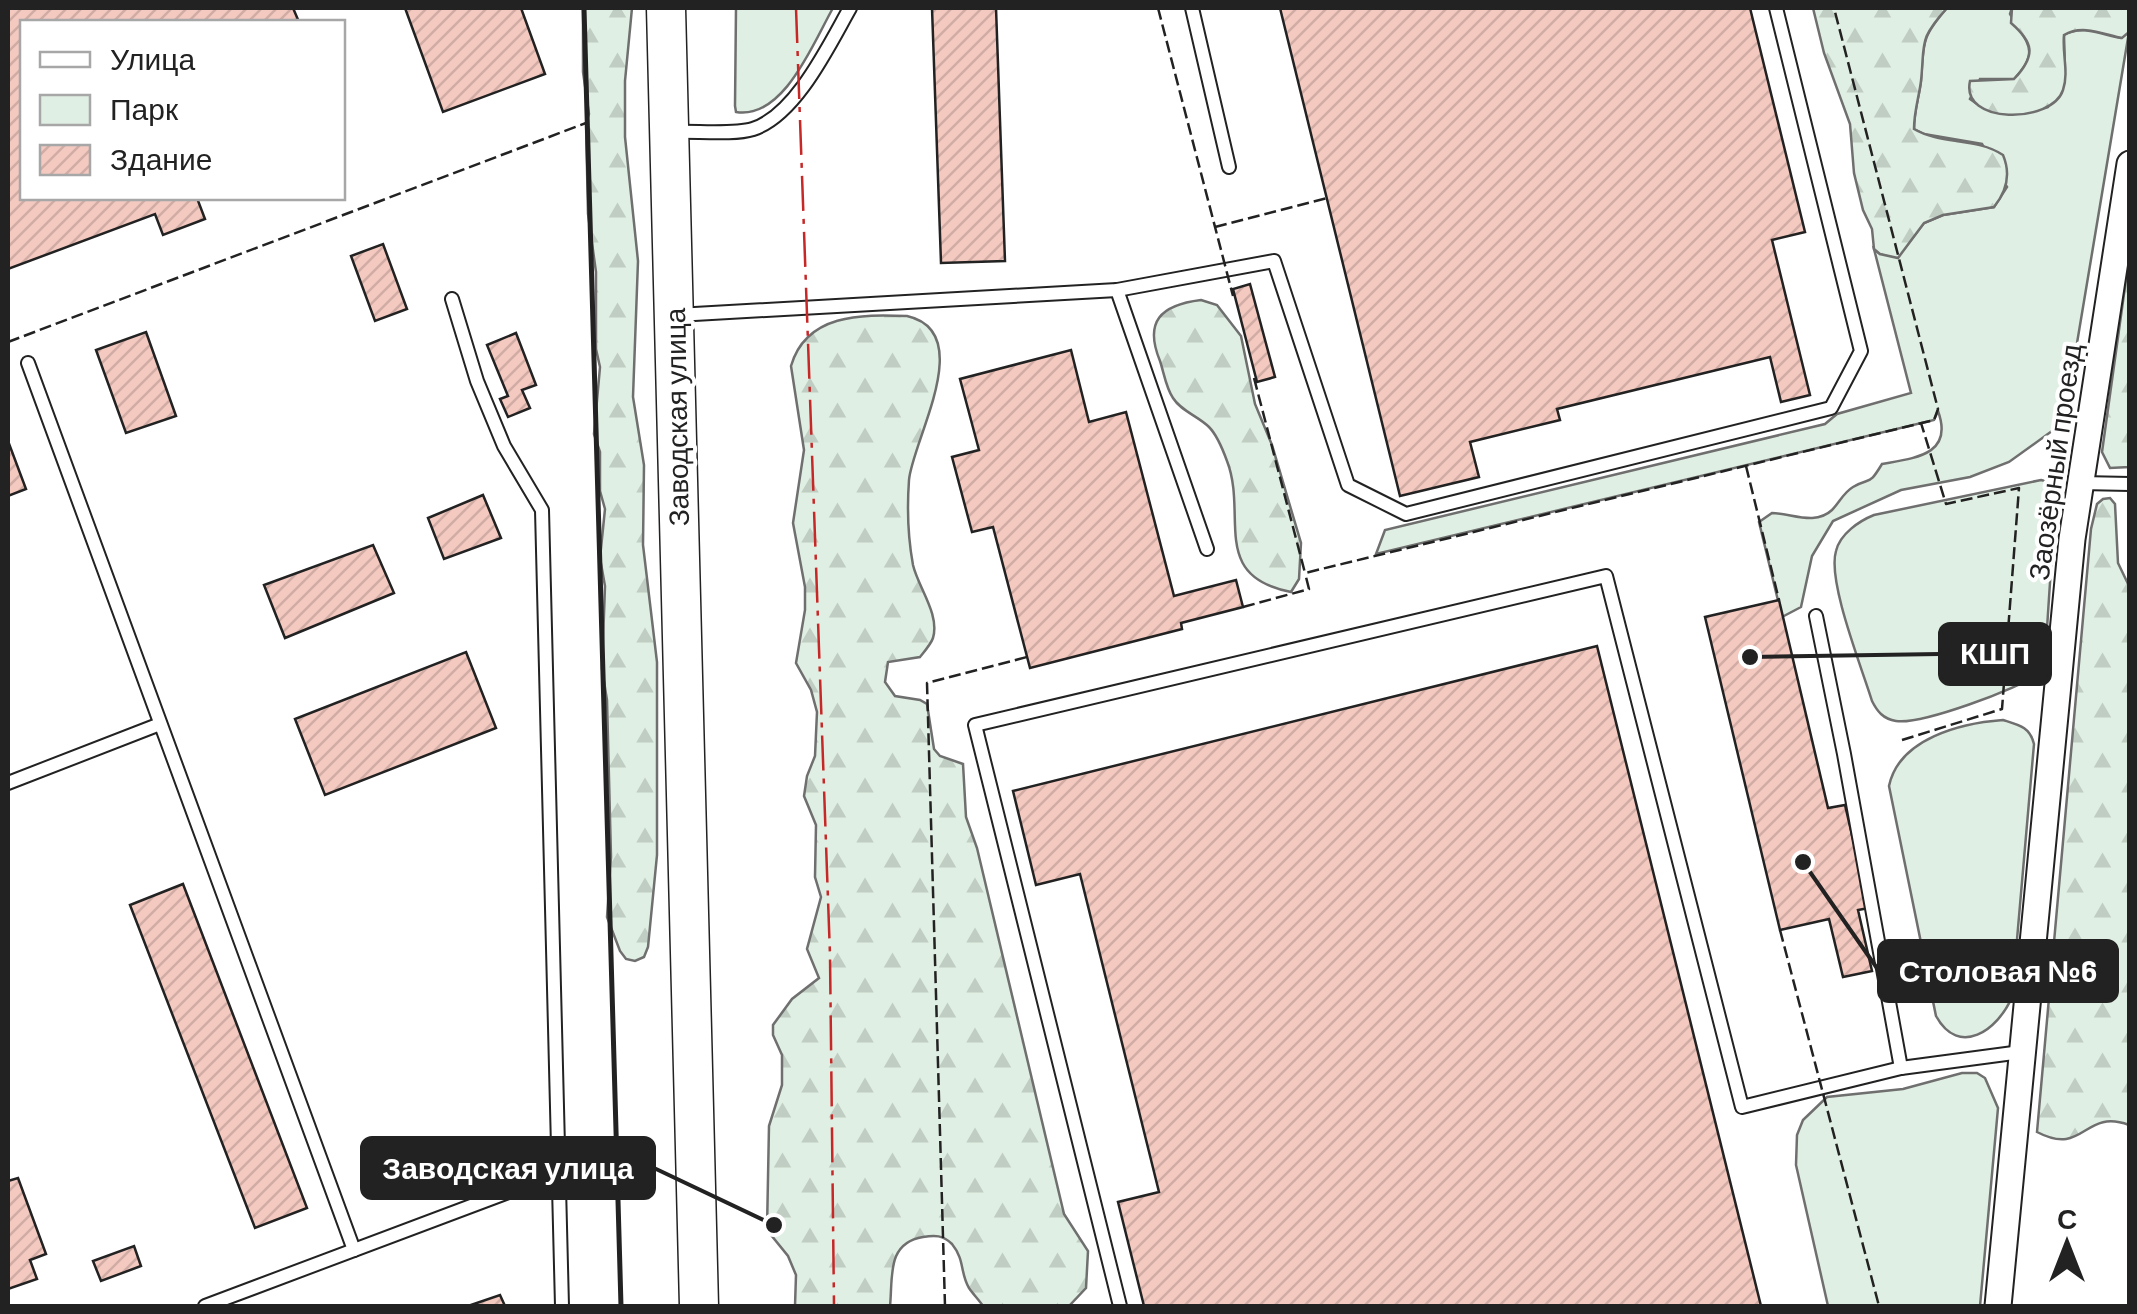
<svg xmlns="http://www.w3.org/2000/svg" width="2137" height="1314" viewBox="0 0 2137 1314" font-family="Barlow,sans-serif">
	<defs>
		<pattern id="forest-firs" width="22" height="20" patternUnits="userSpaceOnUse" patternTransform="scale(2.5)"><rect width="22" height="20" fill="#e0efe3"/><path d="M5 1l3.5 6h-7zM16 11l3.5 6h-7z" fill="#c0cdc2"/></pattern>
		<pattern id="building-hatch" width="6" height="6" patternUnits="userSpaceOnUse" patternTransform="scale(2.5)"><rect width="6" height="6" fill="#f3c9c0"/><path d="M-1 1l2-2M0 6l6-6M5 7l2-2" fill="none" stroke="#d0aca5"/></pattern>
	</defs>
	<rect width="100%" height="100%" fill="#fff"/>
	<g fill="#e0efe3" stroke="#6f6f6f" stroke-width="2.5">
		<path d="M 736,8 L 833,8 C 814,41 784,120 736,112 L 735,106 Z"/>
		<path d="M 1947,8 L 2012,8 L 2010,14 C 2024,41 2043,49 2014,79 L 1980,79 L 1970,99 C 1996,120 2019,114 2048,107 L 2065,70 L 2064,35 C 2082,24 2102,35 2121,38 L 2129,32 L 2070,385 L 2052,431 L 2009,462 L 1970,477 L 1901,490 L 1833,521 L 1812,556 L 1801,607 L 1782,617 L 1759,522 L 1772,513 C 1791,513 1815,526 1832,510 C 1840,502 1843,493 1853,487 C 1872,476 1868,487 1882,464 C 1915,458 1954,455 1938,411 L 1934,420 L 1376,554 L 1385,530 L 1825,424 L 1837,414 L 1911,393 L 1874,249 L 1880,254 L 1904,249 L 1924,223 L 1943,215 L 1994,207 L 2007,187 L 1982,144 L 1924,134 L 1914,129 C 1914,112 1919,97 1921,81 C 1924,43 1920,39 1947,8 Z"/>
		<path d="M 2041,480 L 2049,482 L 2056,491 L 2045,659 L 2040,673 C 2018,689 1921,725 1896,721 C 1883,719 1877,711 1872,701 C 1862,668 1827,581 1836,551 C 1840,534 1859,521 1874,515 Z"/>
		<path d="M 2003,720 C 2019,725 2030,727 2034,744 L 2012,997 C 1998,1030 1959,1058 1936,1016 L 1889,786 C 1899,738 1962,723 2003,720 Z"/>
		<polygon points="1962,1073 1977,1073 1985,1078 1998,1108 1980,1306 1828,1306 1796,1165 1797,1135 1803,1120 1827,1097 1903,1089"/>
	</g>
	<g fill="url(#forest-firs)" stroke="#6f6f6f" stroke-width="2.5">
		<polygon points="583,8 632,8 625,81 625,137 638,261 633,397 644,465 643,545 657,662 657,855 648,947 644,957 635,961 626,959 620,951 607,917 611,857 607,700 602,669 605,586 600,558 605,509 600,491 600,452 594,434 600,367 596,349 596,272 588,214 586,123 589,114 583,72"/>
		<path d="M 1813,8 L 1947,8 C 1918,40 1925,43 1921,81 C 1919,97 1914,111 1914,129 C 1941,145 1976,137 2003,155 C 2011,174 2007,191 1994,207 L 1943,215 L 1924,223 L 1898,258 L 1880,254 L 1874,249 L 1872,229 L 1863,210 L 1854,173 L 1850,124 L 1824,53 Z"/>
		<path d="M 2012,8 L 2129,8 L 2129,32 L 2122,38 C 2103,34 2082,24 2064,35 C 2062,53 2069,73 2063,90 C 2052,124 1960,125 1970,81 L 2014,79 C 2037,55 2033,42 2011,23 Z"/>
		<polygon points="2129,258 2129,467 2110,468 2102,452"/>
		<path d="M 1201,300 L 1217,305 L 1241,336 L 1255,404 L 1272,445 L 1301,543 L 1299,579 L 1291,592 C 1209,576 1248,515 1227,461 C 1223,450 1217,435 1209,427 C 1198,416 1181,411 1173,398 C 1166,388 1164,373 1160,361 C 1144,322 1160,305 1201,300 Z"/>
		<path d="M 907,316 C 978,332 912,441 909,480 C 907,508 908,538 913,565 C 918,587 940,614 933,638 C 931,644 924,652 920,657 L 888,662 L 885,682 L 895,696 L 920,700 L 927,704 L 934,749 L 940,756 L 963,764 L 966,817 L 977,848 L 1064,1214 L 1088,1251 L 1086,1288 L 1069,1306 L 983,1306 C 979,1300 973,1294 969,1288 C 960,1273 965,1260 952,1244 C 943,1235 935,1235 923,1237 C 886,1243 893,1278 890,1306 L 795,1306 L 796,1275 L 788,1256 L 767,1230 L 769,1126 L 782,1085 L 782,1055 L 773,1035 L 773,1025 L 792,999 L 819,978 L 807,949 L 821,897 L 815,877 L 816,825 L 804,796 L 807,776 L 815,756 L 817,712 L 811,690 L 796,663 L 805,610 L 805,587 L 793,523 L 804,450 L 791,366 C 806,314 861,314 907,316 Z"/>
		<path d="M 2110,498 L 2115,504 L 2118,563 L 2130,588 L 2129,1125 C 2083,1108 2085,1157 2037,1132 L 2091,529 L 2097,504 L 2103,499 Z"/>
	</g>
	<g fill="url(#building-hatch)" stroke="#222" stroke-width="2.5">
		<polygon points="8,8 293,8 299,22 22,22 22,198 197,198 205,219 163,235 155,214 8,269"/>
		<polygon points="405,8 521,8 545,74 443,112"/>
		<polygon points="932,8 996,8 1005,261 941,263"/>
		<polygon points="1280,8 1750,8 1805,232 1772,240 1810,395 1781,402 1770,357 1557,409 1560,420 1470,442 1479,477 1400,496"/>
		<polygon points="383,244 407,309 375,321 351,256"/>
		<polygon points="1250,284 1275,377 1257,382 1233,289"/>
		<polygon points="146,332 176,416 126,433 96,350"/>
		<polygon points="516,333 536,385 522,390 530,408 508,417 500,399 508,396 487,345"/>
		<polygon points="1071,350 1089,422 1126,412 1174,596 1236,580 1243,607 1181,623 1182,629 1030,668 993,527 972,532 952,457 979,450 960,379"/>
		<polygon points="8,441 26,489 8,496"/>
		<polygon points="483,495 501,538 444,559 428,518"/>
		<polygon points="373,545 394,593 285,638 264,585"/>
		<polygon points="1779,600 1828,808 1845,805 1869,908 1858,910 1872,971 1843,977 1829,919 1780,930 1705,617"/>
		<polygon points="1597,646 1761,1306 1144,1306 1118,1202 1159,1192 1080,874 1036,885 1013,791"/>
		<polygon points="466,652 496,728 325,795 295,719"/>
		<polygon points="183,884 307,1208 255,1228 130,905"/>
		<polygon points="18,1178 46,1254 30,1260 37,1279 8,1289 8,1181"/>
		<polygon points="134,1246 141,1266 101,1281 93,1261"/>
		<polygon points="500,1295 505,1306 468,1306"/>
	</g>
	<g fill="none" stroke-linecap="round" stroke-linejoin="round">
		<defs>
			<g id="lane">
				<polyline points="1192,8 1229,167"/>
				<path d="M 674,132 C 696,131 734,135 753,129 C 796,115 829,45 850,8"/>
				<polyline points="1117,290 1207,549"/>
				<polyline points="452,299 477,381 504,446 542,510 562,1306"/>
				<polyline points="677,315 1117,290 1274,261 1348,485 1406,514 1831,408 1861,351 1776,8"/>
				<polyline points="28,363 354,1250"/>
				<polyline points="2081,483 2130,484"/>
				<polyline points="1816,616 1844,754 1901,1068"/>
				<polyline points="8,783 160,724"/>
				<polyline points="205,1306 559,1173"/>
				<polyline points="1120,1306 975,725 1606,576 1742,1107 1901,1068 2021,1052"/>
			</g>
			<polyline id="street" points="1998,1306 2072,539 2130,164"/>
			<polyline id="secondary" points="666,8 699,1306"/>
		</defs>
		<use href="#lane" stroke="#222" stroke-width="16"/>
		<use href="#street" stroke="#222" stroke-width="29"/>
		<use href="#secondary" stroke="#222" stroke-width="41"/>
		<use href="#lane" stroke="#fff" stroke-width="12"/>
		<use href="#street" stroke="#fff" stroke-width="25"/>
		<use href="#secondary" stroke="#fff" stroke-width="38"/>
		<g stroke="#222" stroke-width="2.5" stroke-dasharray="12 5" stroke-linecap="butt">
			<polyline points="1158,8 1233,296"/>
			<polyline points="1215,227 1327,198"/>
			<polyline points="8,342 586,123"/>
			<polyline points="1254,378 1305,573 1934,420 1938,409 1834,8"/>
			<polyline points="1746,466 1779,600"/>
			<polyline points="1243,607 1309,589 1305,573"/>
			<polyline points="1902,740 2002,709 2019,488 1946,504 1921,423"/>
			<polyline points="1780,930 1879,1306"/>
			<polyline points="945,1306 927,683 1027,657"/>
		</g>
		<polyline stroke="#222" stroke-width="5" points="584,8 621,1306"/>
		<polyline stroke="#c62828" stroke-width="2.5" stroke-dasharray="35 8 5 8" stroke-linecap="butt" points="796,8 830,955 834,1306"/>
	</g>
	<g text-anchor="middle" stroke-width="8" stroke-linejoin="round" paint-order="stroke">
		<g font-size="28" fill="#222" stroke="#fff">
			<text transform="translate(677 417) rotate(-91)" y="10">Заводская улица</text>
			<text transform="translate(2055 462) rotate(-82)" y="10">Заозёрный проезд</text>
		</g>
	</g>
	<path fill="none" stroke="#222" stroke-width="4" d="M1750 657L1940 654M1803 862L1879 971M774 1225L654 1168"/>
	<g fill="#222" stroke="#fff" stroke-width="4">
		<circle cx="1750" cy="657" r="10"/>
		<circle cx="1803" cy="862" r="10"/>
		<circle cx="774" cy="1225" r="10"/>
	</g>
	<g fill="#222" stroke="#222" stroke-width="4">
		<rect x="1940" y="624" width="110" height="60" rx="10"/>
		<rect x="1879" y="941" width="238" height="60" rx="10"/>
		<rect x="362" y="1138" width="292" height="60" rx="10"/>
	</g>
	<g font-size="30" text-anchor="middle" font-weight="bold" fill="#fff">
		<text x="1995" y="664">КШП</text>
		<text x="1998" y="982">Столовая №6</text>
		<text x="508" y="1179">Заводская улица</text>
	</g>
	<rect width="2137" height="1314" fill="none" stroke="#222222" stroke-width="20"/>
	<rect x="20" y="20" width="325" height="180" fill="#ffffff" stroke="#a7a7a7" stroke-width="2.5"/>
	<rect x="40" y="52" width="50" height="15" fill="#ffffff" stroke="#a7a7a7" stroke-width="2.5"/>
	<text x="110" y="70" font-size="30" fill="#222222">Улица</text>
	<rect x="40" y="95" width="50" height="30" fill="#e0efe3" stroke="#a7a7a7" stroke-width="2.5"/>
	<text x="110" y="120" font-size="30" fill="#222222">Парк</text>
	<rect x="40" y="145" width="50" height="30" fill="url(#building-hatch)" stroke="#a7a7a7" stroke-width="2.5"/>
	<text x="110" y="170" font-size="30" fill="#222222">Здание</text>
	<g transform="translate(2067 1244)" stroke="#ffffff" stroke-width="8" paint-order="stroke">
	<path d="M0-8L18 38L0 25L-18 38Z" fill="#222222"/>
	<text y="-15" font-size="28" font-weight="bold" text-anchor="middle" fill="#222222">С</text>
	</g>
</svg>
